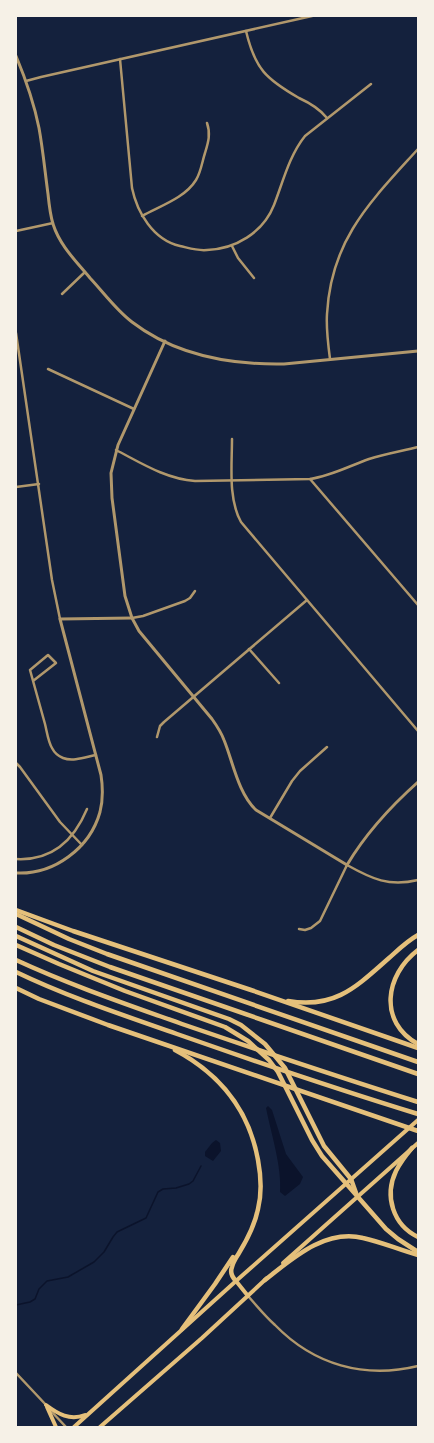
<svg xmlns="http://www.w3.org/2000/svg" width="434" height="1443" viewBox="0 0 434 1443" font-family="Cabin,sans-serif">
	<rect width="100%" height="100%" fill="#14213d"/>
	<g fill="#0b132b">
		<path d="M 268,1106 L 272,1110 L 286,1154 L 303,1177 L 300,1184 L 285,1196 L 280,1192 C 282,1167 271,1133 266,1108 Z"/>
		<polygon points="216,1140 220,1143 221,1151 213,1161 205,1156 205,1152 212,1143"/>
	</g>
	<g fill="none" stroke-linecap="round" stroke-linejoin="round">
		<polyline stroke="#0b132b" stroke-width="1.5" points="16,1305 30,1302 35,1299 39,1289 47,1281 68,1277 94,1262 104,1252 113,1237 117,1232 146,1218 158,1192 163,1189 176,1188 189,1184 193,1181 201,1166"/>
		<g stroke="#b1986c" stroke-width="2.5">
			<path d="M 246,31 C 255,69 266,79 299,98 C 310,103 319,108 327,118"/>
			<path d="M 120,59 L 132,188 C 137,212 153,240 180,246 C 189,248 197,251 207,250 C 235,249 263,233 274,205 C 283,182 289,156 305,136 L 371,84"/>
			<polyline points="26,81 41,77 312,16"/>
			<path d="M 142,216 C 160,206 185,198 196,180 C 201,172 202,162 205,153 C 208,143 211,134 207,123"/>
			<polyline points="16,231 53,223"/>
			<polyline points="232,246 238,258 254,278"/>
			<polyline points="62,294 85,272"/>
			<polyline points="16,333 52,580 60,619"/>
			<path d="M 330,359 C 328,344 326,329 327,314 C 331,239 371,201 418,149"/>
			<polyline points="48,369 134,409"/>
			<path d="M 232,439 C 232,465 228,499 241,522 L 418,731"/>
			<path d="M 116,450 C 141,463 166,479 195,481 L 310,479 C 331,476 349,466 369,459 C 385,454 402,451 418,447"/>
			<polyline points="310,479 418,605"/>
			<polyline points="16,487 39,484"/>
			<polyline points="132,618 143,616 185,601 190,598 195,591"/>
			<polyline points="249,649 279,683"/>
			<path d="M 33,681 L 56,663 L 48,655 L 30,670 C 35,688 40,706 45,724 C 47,732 48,741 52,748 C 54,752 58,756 63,758 C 73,762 86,757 96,755"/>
			<polyline points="157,737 160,726 164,722 307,600"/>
			<polyline points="16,763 20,767 60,822 82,845"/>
			<polyline points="270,818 292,781 300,771 327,747"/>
			<path d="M 16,859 C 52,861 74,840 87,809"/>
			<path d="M 299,929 L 305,930 L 311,928 L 320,921 L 347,865 C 372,879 389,887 418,880"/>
			<path d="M 248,1296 C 257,1306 265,1316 275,1325 C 314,1365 364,1379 418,1366"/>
			<polyline points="16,1373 47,1406"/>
			<polyline points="50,1410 66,1427"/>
		</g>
		<g stroke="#b1986c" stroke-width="3">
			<path d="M 16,56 C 26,80 34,103 39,128 C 43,150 45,172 48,194 C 49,204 50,214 53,224 C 60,246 76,261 90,278 C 104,293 116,310 132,322 C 175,355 231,365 284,364 L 418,351"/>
			<path d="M 165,341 L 118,445 L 111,473 L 112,498 L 125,596 L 132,618 L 139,631 L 212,719 C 217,726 221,732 224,740 C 233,762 238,793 256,810 L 347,865 C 366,833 390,807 418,782"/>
			<path d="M 16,873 C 54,875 90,848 100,812 C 103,800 103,788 101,775 L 60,619 L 132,618"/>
		</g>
		<g stroke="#e5c07b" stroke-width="4">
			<polyline points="283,1263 418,1143"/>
			<polyline points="236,1281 248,1296"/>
			<path d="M 46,1405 C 58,1414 70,1421 85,1415"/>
			<polyline points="47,1407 56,1427"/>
			<polyline points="74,1427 236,1281 418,1120"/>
			<polyline points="100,1427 202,1338 267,1278"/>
		</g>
		<g stroke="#e5c07b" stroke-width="4.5">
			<polyline points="16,910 73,931 251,990 418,1048"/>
			<polyline points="16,914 69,939 107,954 418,1062"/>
			<polyline points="16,927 54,945 110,967 418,1074"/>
			<polyline points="16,936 93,971 229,1019 241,1025 265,1044 285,1068 324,1146 351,1179 356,1193"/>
			<polyline points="16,945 59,964 125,991 225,1027 248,1041 269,1060 278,1072 312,1140 322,1156 386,1229 398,1239 418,1252"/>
			<path d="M 418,950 C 385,975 378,1022 418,1044"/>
			<path d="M 16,960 C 70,985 126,1004 182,1024 C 261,1051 339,1077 418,1102"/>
			<path d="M 16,972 C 68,997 123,1015 177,1034 C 257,1062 337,1089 418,1114"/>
			<polyline points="16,988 39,999 108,1025 418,1131"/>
			<path d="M 288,1001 C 335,1009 356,987 389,958 C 398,950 407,941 418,935"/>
			<path d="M 175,1050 C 220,1074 249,1110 258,1160 C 261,1176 262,1193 258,1209 C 255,1224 247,1240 239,1253 C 236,1258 233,1262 232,1267 C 230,1272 232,1277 236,1281"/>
			<path d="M 412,1148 C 406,1155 400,1163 396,1171 C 384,1196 393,1225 418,1237"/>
			<path d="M 265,1280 C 293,1258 325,1229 363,1238 C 382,1242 399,1250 418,1255"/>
			<polyline points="182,1329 215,1284 233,1257"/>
		</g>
	</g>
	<rect width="434" height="1443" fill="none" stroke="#f6f1e7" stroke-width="34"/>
</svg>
